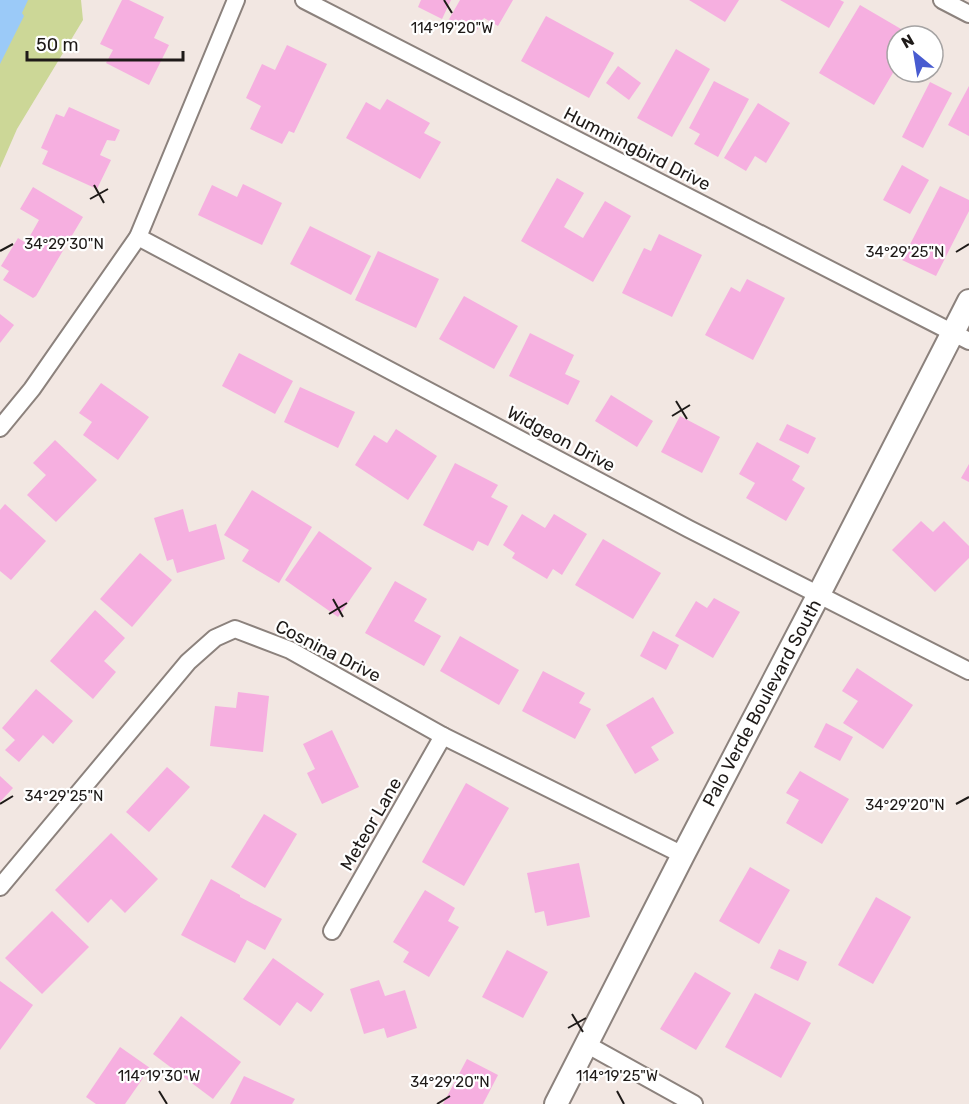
<svg xmlns="http://www.w3.org/2000/svg" width="969" height="1104" viewBox="0 0 969 1104" font-family="Rubik,sans-serif">
	<rect width="100%" height="100%" fill="#f2e7e2"/>
	<polygon fill="#ccd797" points="0,0 81,0 83,20 17,129 0,168"/>
	<polygon fill="#9bcaf8" points="0,0 28,0 22,13 24,16 0,64"/>
	<g fill="#f6afe0">
		<polygon points="122,0 129,0 164,17 154,38 169,45 149,85 106,63 113,50 100,44"/>
		<polygon points="421,0 451,0 442,19 418,7"/>
		<polygon points="460,0 513,0 498,26 484,18 474,35 448,21"/>
		<polygon points="689,0 739,0 725,22"/>
		<polygon points="780,0 840,0 844,2 829,28"/>
		<polygon points="860,5 913,36 897,36 897,66 874,105 819,73"/>
		<polygon points="546,16 614,53 589,98 521,61"/>
		<polygon points="287,45 327,64 294,133 289,131 282,144 250,129 261,106 246,98 262,64 275,70"/>
		<polygon points="676,49 710,69 672,137 637,118"/>
		<polygon points="618,66 641,83 629,100 606,83"/>
		<polygon points="714,81 749,99 718,157 694,144 700,134 689,128"/>
		<polygon points="930,82 952,93 923,148 902,137"/>
		<polygon points="969,86 969,136 948,125"/>
		<polygon points="387,99 430,123 424,133 441,142 420,179 346,138 366,102 380,110"/>
		<polygon points="758,103 790,123 766,163 755,156 746,171 724,158"/>
		<polygon points="69,107 120,130 115,141 107,140 100,155 111,160 97,189 42,164 48,151 41,148 56,114 64,117"/>
		<polygon points="902,165 929,180 910,214 883,200"/>
		<polygon points="557,178 584,193 564,227 583,238 605,201 631,216 593,282 521,241"/>
		<polygon points="243,184 282,203 262,245 198,215 212,185 237,197"/>
		<polygon points="940,186 969,200 969,211 936,276 902,260"/>
		<polygon points="33,187 83,217 36,296 33,298 3,280 9,271 1,266 18,238 26,243 39,220 20,209"/>
		<polygon points="310,226 371,256 351,295 290,264"/>
		<polygon points="659,234 702,255 672,317 622,293 644,248 651,251"/>
		<polygon points="378,251 439,279 416,328 355,300"/>
		<polygon points="747,279 785,298 753,360 705,335 731,287 740,292"/>
		<polygon points="464,296 518,326 494,369 439,339"/>
		<polygon points="0,314 14,325 0,343"/>
		<polygon points="530,333 574,355 565,374 580,381 568,405 509,376"/>
		<polygon points="239,353 293,381 275,414 222,386"/>
		<polygon points="101,383 149,417 118,460 83,435 92,422 79,413"/>
		<polygon points="300,387 355,412 338,448 284,422"/>
		<polygon points="611,395 653,421 637,447 595,421"/>
		<polygon points="680,416 720,437 702,473 661,452"/>
		<polygon points="787,424 816,438 808,454 779,440"/>
		<polygon points="396,429 437,456 408,500 355,465 374,435 387,443"/>
		<polygon points="55,440 97,480 56,522 27,495 46,475 33,463"/>
		<polygon points="757,442 800,466 792,480 805,488 786,521 746,498 755,483 739,474"/>
		<polygon points="455,463 498,485 491,497 508,506 488,546 478,541 473,551 423,525"/>
		<polygon points="969,464 969,482 961,478"/>
		<polygon points="252,490 312,527 279,583 242,561 249,550 224,535"/>
		<polygon points="5,504 46,541 11,580 0,571 0,510"/>
		<polygon points="183,509 189,532 216,524 225,559 177,573 173,559 167,561 154,518"/>
		<polygon points="522,514 545,528 554,514 587,534 562,575 553,569 547,579 512,558 515,553 503,545"/>
		<polygon points="921,521 933,532 944,521 969,546 969,558 935,592 892,550"/>
		<polygon points="319,531 372,568 338,617 285,580"/>
		<polygon points="603,539 661,573 633,619 575,585"/>
		<polygon points="140,553 172,580 132,627 100,599"/>
		<polygon points="395,581 427,599 414,621 441,636 424,666 365,633"/>
		<polygon points="714,598 740,612 713,658 675,636 696,601 707,608"/>
		<polygon points="95,610 125,638 104,661 116,672 93,699 50,661"/>
		<polygon points="653,631 679,645 666,670 640,656"/>
		<polygon points="460,636 519,670 499,705 440,671"/>
		<polygon points="857,668 913,705 883,749 843,723 858,701 842,691"/>
		<polygon points="543,671 585,693 579,703 591,709 575,739 522,711"/>
		<polygon points="36,689 73,721 53,744 43,735 19,762 5,750 15,740 2,728"/>
		<polygon points="238,692 269,696 263,752 210,746 215,706 236,708"/>
		<polygon points="653,697 674,733 651,747 659,760 635,774 606,725"/>
		<polygon points="826,723 853,737 840,761 814,747"/>
		<polygon points="332,730 359,787 322,804 307,773 315,769 303,744"/>
		<polygon points="167,767 190,787 149,832 126,812"/>
		<polygon points="800,771 849,799 822,844 786,823 799,800 786,793"/>
		<polygon points="0,776 13,788 0,802"/>
		<polygon points="466,783 509,808 464,886 422,862"/>
		<polygon points="264,814 297,834 265,888 231,867"/>
		<polygon points="111,833 158,879 125,913 111,899 88,923 55,890"/>
		<polygon points="579,863 590,917 547,926 544,911 535,913 527,873"/>
		<polygon points="750,867 790,890 759,944 719,921"/>
		<polygon points="211,879 240,895 240,897 282,919 265,950 247,940 235,963 181,935"/>
		<polygon points="425,890 455,908 448,921 459,927 429,977 403,962 409,952 393,942"/>
		<polygon points="876,897 911,917 873,984 838,965"/>
		<polygon points="52,911 89,947 42,994 5,958"/>
		<polygon points="779,949 807,962 798,981 770,968"/>
		<polygon points="507,950 548,972 523,1018 482,997"/>
		<polygon points="273,958 324,994 311,1012 297,1002 280,1026 243,999"/>
		<polygon points="695,972 731,993 696,1050 660,1029"/>
		<polygon points="379,980 385,996 405,990 417,1028 387,1038 384,1028 364,1034 350,989"/>
		<polygon points="0,981 33,1005 0,1050"/>
		<polygon points="755,993 811,1023 781,1078 725,1047"/>
		<polygon points="181,1016 241,1062 213,1099 153,1054"/>
		<polygon points="120,1047 150,1068 125,1104 96,1104 86,1097"/>
		<polygon points="467,1059 498,1075 483,1104 443,1104"/>
		<polygon points="244,1076 295,1099 292,1104 230,1104"/>
	</g>
	<g fill="none" stroke-linecap="round" stroke-linejoin="round">
		<defs>
			<g id="street">
				<polyline points="304,0 969,341"/>
				<polyline points="942,0 969,14"/>
				<polyline points="138,237 689,529 969,671"/>
				<polyline points="0,428 32,389 138,237 236,0"/>
				<polyline points="0,887 188,662 215,638 235,629 290,650 443,736 683,855"/>
				<polyline points="332,931 443,736"/>
				<polyline points="586,1044 694,1104"/>
			</g>
			<polyline id="secondary" points="556,1104 683,855 819,594 969,301"/>
		</defs>
		<use href="#street" stroke="#8c827d" stroke-width="20"/>
		<use href="#secondary" stroke="#8c827d" stroke-width="26"/>
		<use href="#street" stroke="#fff" stroke-width="16"/>
		<use href="#secondary" stroke="#fff" stroke-width="22"/>
	</g>
	<path fill="none" stroke="#1e1a18" stroke-width="2" d="M 444,0 L 452,13M 94,185 L 104,203M 90,199 L 108,189M 0,251 L 13,244M 956,252 L 969,244M 676,401 L 687,419M 672,416 L 690,405M 333,599 L 343,617M 329,614 L 347,603M 0,804 L 13,796M 956,804 L 969,797M 572,1014 L 583,1032M 568,1028 L 586,1018M 159,1091 L 167,1104M 617,1091 L 624,1104M 437,1104 L 450,1096"/>
	<g text-anchor="middle" stroke-width="4.5" stroke-linejoin="round" paint-order="stroke">
		<g font-size="18" fill="#1e1a18" stroke="#fff">
			<text transform="translate(637 149) rotate(27)" y="6">Hummingbird Drive</text>
			<text transform="translate(561 439) rotate(28)" y="6">Widgeon Drive</text>
			<text transform="translate(328 651) rotate(27)" y="6">Cosnina Drive</text>
			<text transform="translate(762 703) rotate(-62)" y="6">Palo Verde Boulevard South</text>
			<text transform="translate(371 824) rotate(-60)" y="6">Meteor Lane</text>
		</g>
	</g>
	<g font-size="15" text-anchor="middle" fill="#1e1a18" stroke="#fff" stroke-width="4.5" stroke-linejoin="round" paint-order="stroke">
		<text x="452" y="33">114°19'20"W</text>
		<text x="64" y="249">34°29'30"N</text>
		<text x="905" y="257">34°29'25"N</text>
		<text x="64" y="801">34°29'25"N</text>
		<text x="905" y="810">34°29'20"N</text>
		<text x="159" y="1081">114°19'30"W</text>
		<text x="617" y="1081">114°19'25"W</text>
		<text x="450" y="1087">34°29'20"N</text>
	</g>
	<g transform="translate(915 54) rotate(330)"><circle r="28" fill="#ffffff" stroke="#a5a3a3" stroke-width="1.5"/>
	<path d="M0-4.5L10 22L0 15L-10 22Z" fill="#485bd0"/>
	<text y="-9" font-size="16" font-weight="bold" text-anchor="middle" fill="#1e1a18">N</text>
	</g>
	<path d="M27 51v9h156v-9" fill="none" stroke="#1e1a18" stroke-width="3"/>
	<text x="36" y="51" font-size="18" fill="#1e1a18" stroke="#ffffff" stroke-width="4.5" paint-order="stroke">50 m</text>
</svg>
